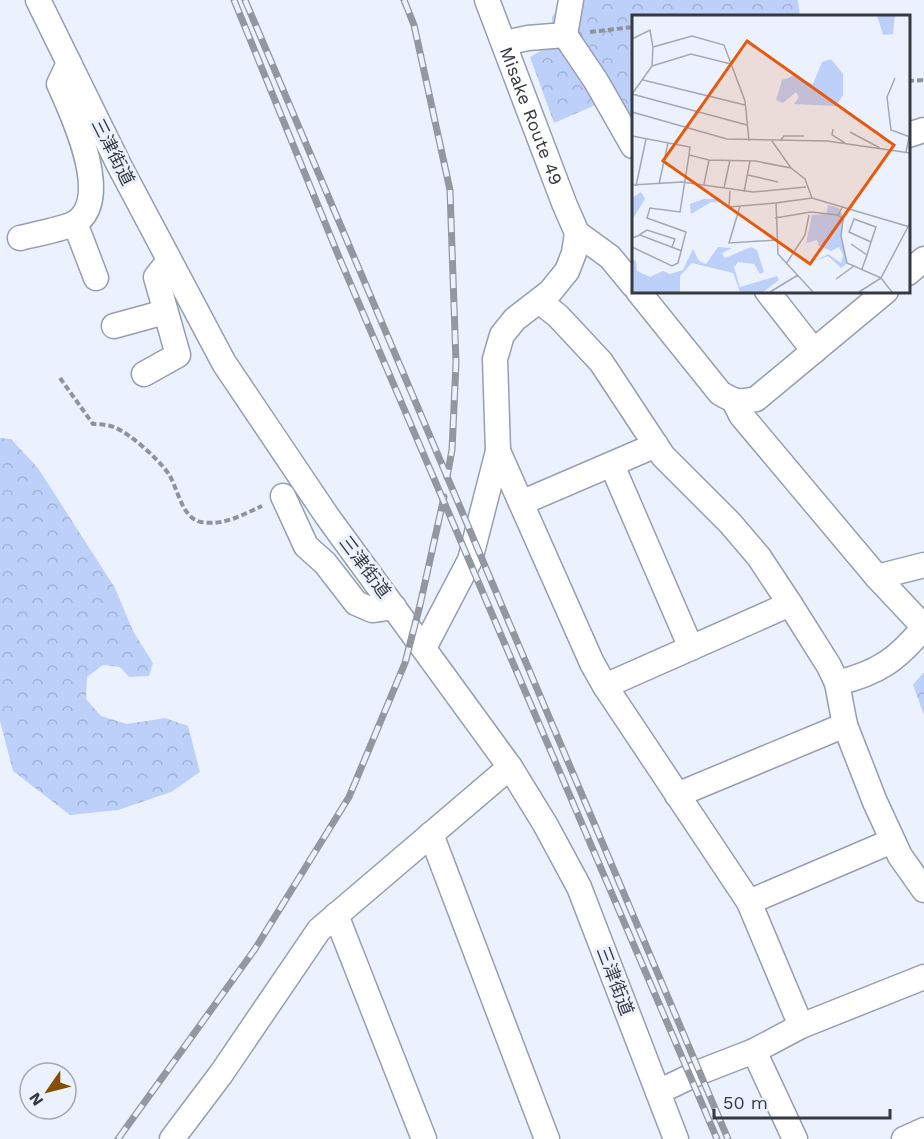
<svg xmlns="http://www.w3.org/2000/svg" width="924" height="1139" viewBox="0 0 924 1139" font-family="'Work Sans','Noto Sans JP',sans-serif">
	<defs>
		<pattern id="forest-crowns" width="20" height="18" patternUnits="userSpaceOnUse" patternTransform="scale(1.5)"><rect width="20" height="18" fill="#bcd0fa"/><path d="M2 6a3 3 0 1 1 6 0M12 15a3 3 0 1 1 6 0" fill="none" stroke="#a2b3d7"/></pattern>
	</defs>
	<rect width="100%" height="100%" fill="#ecf2fd"/>
	<g fill="url(#forest-crowns)">
		<polygon points="564,0 798,0 800,16 633,16 633,141 609,99 554,123 530,57 552,44 552,17"/>
		<polygon points="0,438 11,439 38,468 115,588 133,631 153,663 149,676 129,677 120,667 103,665 87,677 86,699 101,716 127,724 165,718 188,726 200,772 171,792 118,810 70,815 13,771 0,721"/>
		<polygon points="923,673 924,673 924,715 913,685"/>
	</g>
	<g fill="none" stroke-linecap="round" stroke-linejoin="round">
		<defs>
			<g id="minor">
				<polyline points="38,0 119,165 224,363 327,516 510,767 545,824 579,887 676,1139"/>
				<path id="s1" d="M 487,0 L 564,203 L 577,233 L 610,257 L 633,285"/>
				<polyline points="565,35 596,81 633,146"/>
				<polyline points="504,43 528,38 565,35 571,0"/>
				<polyline points="908,135 924,130"/>
				<polyline points="75,223 96,278"/>
				<path d="M 20,238 C 32,235 67,228 75,223 C 113,199 73,115 59,84 L 69,63"/>
				<polyline points="908,273 924,259"/>
				<path d="M 638,291 L 720,393 C 735,402 739,403 756,399 L 886,291"/>
				<polyline points="767,291 814,351"/>
				<polyline points="539,301 558,316 601,362 663,456 730,523 759,557 790,604 829,666 837,683 845,725 875,802 900,856 924,890"/>
				<polyline points="114,326 165,312"/>
				<polyline points="144,374 178,355 156,277 169,261"/>
				<path d="M 734,401 L 741,415 L 877,577 L 924,627 C 897,660 878,673 837,683"/>
				<polyline points="498,451 592,663 605,686 749,902 801,1026 754,1051 795,1139"/>
				<polyline points="612,465 691,648"/>
				<polyline points="283,496 306,546 325,563 356,603 372,610 394,607"/>
				<polyline points="521,503 656,445"/>
				<polyline points="877,577 924,565"/>
				<polyline points="424,648 470,560 498,451 495,359 502,335 515,319 550,292 567,271 574,253 577,233"/>
				<polyline points="605,686 790,604"/>
				<polyline points="677,795 845,725"/>
				<polyline points="431,834 547,1139"/>
				<polyline points="749,902 892,841"/>
				<polyline points="336,915 424,1139"/>
				<polyline points="801,1026 924,977"/>
				<polyline points="658,1092 700,1072 754,1051"/>
				<polyline points="172,1139 221,1074 319,930 510,767"/>
				<polyline points="904,1139 924,1130"/>
			</g>
		</defs>
		<use href="#minor" stroke="#969eb0" stroke-width="27"/>
		<g stroke="#8e939c" stroke-width="4" stroke-dasharray="6 3" stroke-linecap="butt">
			<polyline points="590,32 633,27"/>
			<polyline points="908,81 924,80"/>
			<path d="M 60,378 L 93,424 C 101,424 109,425 116,428 C 132,435 158,459 168,473 C 178,487 181,518 201,522 C 224,526 242,515 262,506"/>
		</g>
		<use href="#minor" stroke="#fff" stroke-width="24"/>
		<defs>
			<g id="rail">
				<polyline points="234,0 339,257 717,1139"/>
				<polyline points="245,0 728,1139"/>
				<polyline points="404,0 414,25 450,190 456,363 452,450 447,477"/>
				<polyline points="118,1139 255,949 349,797 405,663 420,605 444,497"/>
			</g>
		</defs>
		<use href="#rail" stroke="#9297a0" stroke-width="7"/>
		<use href="#rail" stroke="#ecf2fd" stroke-width="4.5" stroke-dasharray="14" stroke-linecap="butt"/>
	</g>
	<g text-anchor="middle" stroke-width="6" stroke-linejoin="round" paint-order="stroke">
		<g font-size="18" fill="#353940" stroke="#ecf2fd">
			<text dy="6" stroke="none"><textPath href="#s1" startOffset="124">Misake Route 49</textPath></text>
			<text transform="translate(113 152) rotate(63)" y="6">三津街道</text>
			<text transform="translate(365 567) rotate(53)" y="6">三津街道</text>
			<text transform="translate(615 981) rotate(69)" y="6">三津街道</text>
		</g>
	</g>
	<g transform="translate(632 15)">
		<rect width="278" height="278" fill="#ecf2fd"/>
		<path d="M 263,0 L 261,19 L 251,20 L 245,0 ZM 199,44 L 211,59 L 211,80 L 204,91 L 162,89 L 167,82 L 164,77 L 151,88 L 144,85 L 150,65 L 161,61 L 181,69 L 190,47 ZM 9,177 L 13,184 L 0,205 L 0,183 ZM 72,184 L 86,184 L 91,188 L 79,187 L 59,199 L 58,189 ZM 196,190 L 207,193 L 212,204 L 209,222 L 215,248 L 209,253 L 196,241 L 181,247 L 196,239 L 209,248 L 211,240 L 207,232 L 199,236 L 187,231 L 185,225 L 174,228 L 180,200 L 194,199 ZM 86,232 L 100,233 L 90,238 L 93,243 L 119,232 L 125,235 L 132,257 L 128,259 L 122,249 L 106,247 L 102,252 L 108,272 L 145,261 L 147,265 L 131,277 L 108,277 L 101,258 L 60,248 L 48,261 L 48,277 L 0,277 L 0,244 L 4,246 L 5,256 L 18,262 L 31,256 L 38,259 L 51,255 L 61,234 L 67,246 L 74,249 Z" fill="#bcd0fa"/>
		<path fill="none" stroke="#a3a8b1" stroke-width="1.5" d="M 0,24 L 18,15 L 21,32 L 20,51 L 0,79M 21,32 L 60,21 L 92,30 L 113,86 L 117,126M 20,51 L 59,39 L 99,49M 263,63 L 255,82 L 259,115 L 278,122M 11,65 L 113,90M 0,79 L 115,110M 0,97 L 95,124 L 195,126 L 278,138M 201,114 L 200,120 L 213,128M 218,117 L 248,133M 0,121 L 58,132 L 57,140 L 77,145 L 123,146 L 159,153M 140,126 L 159,153 L 173,164 L 180,183M 148,126 L 152,121 L 172,121M 274,137 L 278,118M 116,160 L 146,167M 27,169 L 36,128M 72,169 L 77,145M 0,170 L 50,167 L 121,177 L 174,172M 4,171 L 14,124M 92,173 L 98,145M 98,176 L 97,192 L 143,188M 112,177 L 118,146M 108,191 L 97,228 L 145,225M 211,191 L 206,200 L 211,204 L 209,221 L 215,248 L 249,263M 143,203 L 179,197 L 206,200M 7,220 L 15,215 L 43,224 L 40,232M 0,223 L 8,220 L 50,236M 219,229 L 235,240M 0,232 L 40,251 L 46,248 L 54,217 L 15,203 L 18,193 L 48,197 L 57,140M 154,249 L 173,220 L 177,200M 230,254 L 235,240 L 239,227 L 244,212 L 222,204 L 217,217 L 239,227M 204,264 L 222,251M 138,277 L 166,260M 181,277 L 146,239 L 144,188 L 180,183 L 278,212M 227,277 L 249,263M 260,277 L 249,263 L 278,208"/>
		<path fill="#e8590c" fill-opacity="0.15" stroke="#e8590c" stroke-width="3" d="M 115,26 L 262,130 L 178,249 L 31,146 Z"/>
		<rect width="278" height="278" fill="none" stroke="#353940" stroke-width="3"/>
	</g>
	<g transform="translate(48 1091) rotate(235)"><circle r="28" fill="#ecf2fd" stroke="#a3a8b1" stroke-width="1.5"/>
	<path d="M0-4.5L10 22L0 15L-10 22Z" fill="#864e00"/>
	<text y="-9" font-size="16" font-weight="bold" text-anchor="middle" fill="#353940">N</text>
	</g>
	<path d="M714 1109v9h176v-9" fill="none" stroke="#353940" stroke-width="3"/>
	<text x="723" y="1109" font-size="18" fill="#353940" stroke="#ecf2fd" stroke-width="4.5" paint-order="stroke">50 m</text>
</svg>
